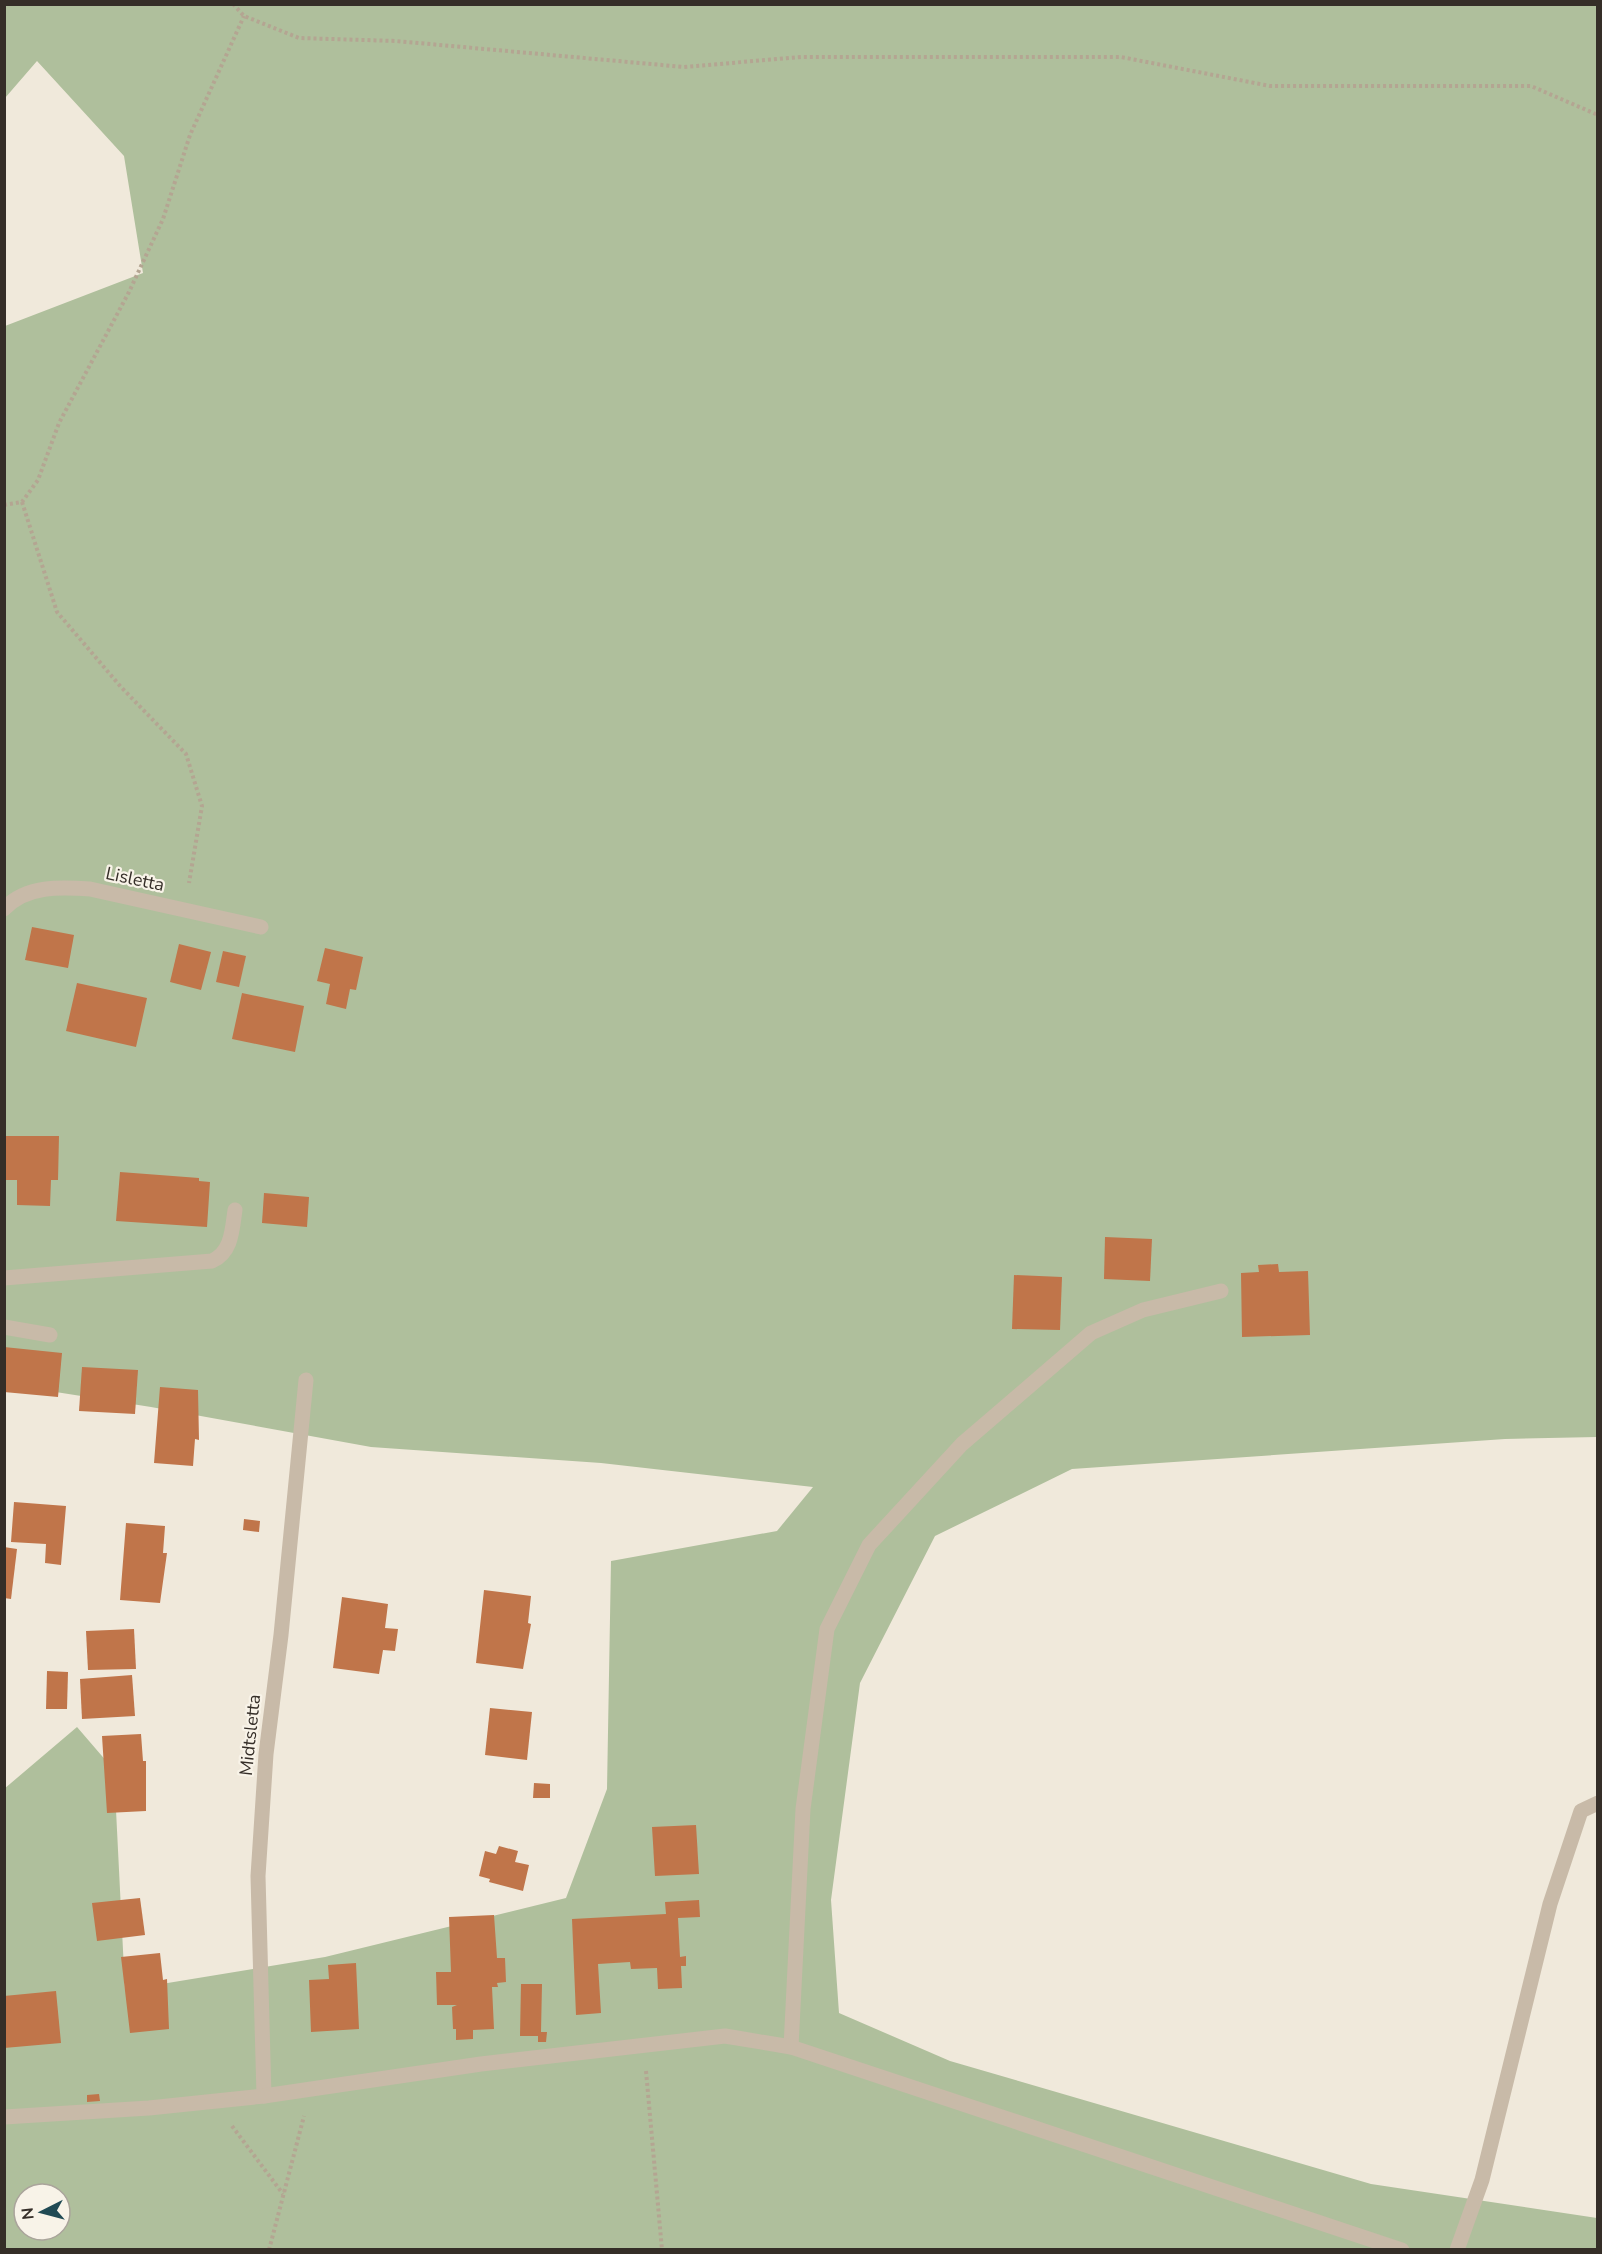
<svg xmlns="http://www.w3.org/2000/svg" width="1602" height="2254" viewBox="0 0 1602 2254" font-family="'Nunito Sans',sans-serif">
	<rect width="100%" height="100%" fill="#f0e9db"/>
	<path fill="#afbf9c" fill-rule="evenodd" d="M 361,4 L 1597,5 L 1597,1437 L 1505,1439 L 1072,1469 L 935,1536 L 860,1683 L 831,1900 L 839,2013 L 950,2061 L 1371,2184 L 1597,2218 L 1597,2249 L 5,2249 L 4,1789 L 77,1727 L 114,1770 L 125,1990 L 325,1957 L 566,1898 L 607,1789 L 611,1561 L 777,1531 L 813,1487 L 601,1463 L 371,1447 L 151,1407 L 5,1384 L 5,326 L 143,273 L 124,156 L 37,61 L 5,98 L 5,5 ZM 24,2194 L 60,2194 L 60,2230 L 24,2230 Z"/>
	<g fill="#c0754a">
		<polygon points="32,927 74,935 68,968 25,960"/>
		<polygon points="179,944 211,952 201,990 170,982"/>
		<polygon points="325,948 363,957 356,990 350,989 346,1009 326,1004 330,984 317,981"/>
		<polygon points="223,951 246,956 239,987 216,982"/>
		<polygon points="77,983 147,998 136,1047 66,1031"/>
		<polygon points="242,993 304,1006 295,1052 232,1039"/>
		<polygon points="4,1136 59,1136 58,1180 51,1180 50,1206 17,1205 17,1180 4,1180"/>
		<polygon points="120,1172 199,1178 199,1181 210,1182 207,1227 116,1221"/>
		<polygon points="264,1193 309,1197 307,1227 262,1223"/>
		<polygon points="1105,1237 1152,1239 1150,1281 1104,1279"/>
		<polygon points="1278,1264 1279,1272 1308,1271 1310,1335 1242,1337 1241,1273 1259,1272 1258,1265"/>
		<polygon points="1014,1275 1062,1277 1060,1330 1012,1329"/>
		<polygon points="4,1347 62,1353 58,1397 4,1392"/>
		<polygon points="82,1367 138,1370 135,1414 79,1411"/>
		<polygon points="160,1387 198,1390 199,1440 195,1439 193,1466 154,1463"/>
		<polygon points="14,1502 66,1506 61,1565 45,1563 46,1544 11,1542"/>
		<polygon points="244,1519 260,1521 259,1532 243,1530"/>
		<polygon points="126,1523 165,1526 163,1553 167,1553 160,1603 120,1600"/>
		<polygon points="4,1547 17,1549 11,1599 4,1598"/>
		<polygon points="484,1590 531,1596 528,1623 531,1624 523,1669 476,1663"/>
		<polygon points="342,1597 388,1604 385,1628 398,1629 395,1651 383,1650 379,1674 333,1668"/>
		<polygon points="134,1629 136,1669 88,1670 86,1631"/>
		<polygon points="47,1671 68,1672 67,1709 46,1709"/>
		<polygon points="132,1675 135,1716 82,1719 80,1679"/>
		<polygon points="490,1708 532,1712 527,1760 485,1755"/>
		<polygon points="141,1734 143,1761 146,1761 146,1811 107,1813 102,1736"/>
		<polygon points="534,1783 550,1784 550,1798 533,1798"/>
		<polygon points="696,1825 699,1874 655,1876 652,1827"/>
		<polygon points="499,1846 518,1851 515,1862 529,1865 523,1891 489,1882 490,1879 479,1876 485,1851 496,1854"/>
		<polygon points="140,1898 145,1935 97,1941 92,1903"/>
		<polygon points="699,1900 700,1917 678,1918 680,1957 686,1956 686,1966 681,1966 682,1988 658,1989 657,1968 631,1969 630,1962 598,1964 601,2013 576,2015 572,1919 666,1914 665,1902"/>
		<polygon points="494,1915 497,1958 505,1958 506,1982 497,1983 498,1987 492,1987 494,2029 473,2030 473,2039 456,2040 456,2029 453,2029 452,2007 457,2005 437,2005 436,1972 451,1972 449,1917"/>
		<polygon points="160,1953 163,1980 167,1979 169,2029 130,2033 121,1957"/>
		<polygon points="356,1963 359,2029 311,2032 309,1980 329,1979 328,1965"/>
		<polygon points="521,1984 542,1984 541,2032 547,2032 546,2042 538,2042 538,2036 520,2036"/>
		<polygon points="56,1991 61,2043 4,2048 4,1996"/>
		<polygon points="99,2094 100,2101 87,2102 87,2095"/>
	</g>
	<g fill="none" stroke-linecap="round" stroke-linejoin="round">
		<g stroke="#b4a592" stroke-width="4" stroke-dasharray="3 3" stroke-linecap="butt">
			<polyline points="233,4 244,16 299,38 396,41 684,67 801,57 1121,57 1270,86 1531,86 1598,115"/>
			<polyline points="22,502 57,612 121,687 186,754 202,806 189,883"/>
			<polyline points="4,505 22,502 38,480 59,423 129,292 163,219 190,135 244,16"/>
			<polyline points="646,2071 662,2250"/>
			<polyline points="232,2126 283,2194"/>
			<polyline points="269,2250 304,2116"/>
		</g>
		<g stroke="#c8baa8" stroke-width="15">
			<path d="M 4,909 C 26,885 61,887 90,889 L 261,927"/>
			<path d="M 4,1278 L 212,1261 C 232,1252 232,1230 235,1210"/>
			<polyline points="4,1327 50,1335"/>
			<polyline points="791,2047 803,1809 827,1629 869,1545 962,1444 1091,1333 1143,1310 1221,1291"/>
			<polyline points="264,2096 258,1876 266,1754 281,1635 306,1380"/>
			<polyline points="4,2117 149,2108 264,2096 481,2064 725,2036 791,2047 1402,2250"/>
			<polyline points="1457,2250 1482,2180 1550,1904 1581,1811 1598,1803"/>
		</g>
	</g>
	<g text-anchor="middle" stroke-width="4.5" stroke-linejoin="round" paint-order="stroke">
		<g font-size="18" fill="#352e28" stroke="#f8f3e8">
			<text transform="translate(135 879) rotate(12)" y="6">Lisletta</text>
			<text transform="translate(250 1735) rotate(-84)" y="6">Midtsletta</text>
		</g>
	</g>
	<rect width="1602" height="2254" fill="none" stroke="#352e28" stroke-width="12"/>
	<g transform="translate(42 2212) rotate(264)"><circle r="28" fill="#f8f3e8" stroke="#aaa49b" stroke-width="1.5"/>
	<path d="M0-4.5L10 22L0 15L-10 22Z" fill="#204a54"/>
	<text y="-9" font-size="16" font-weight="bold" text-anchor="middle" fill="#352e28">N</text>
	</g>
</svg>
